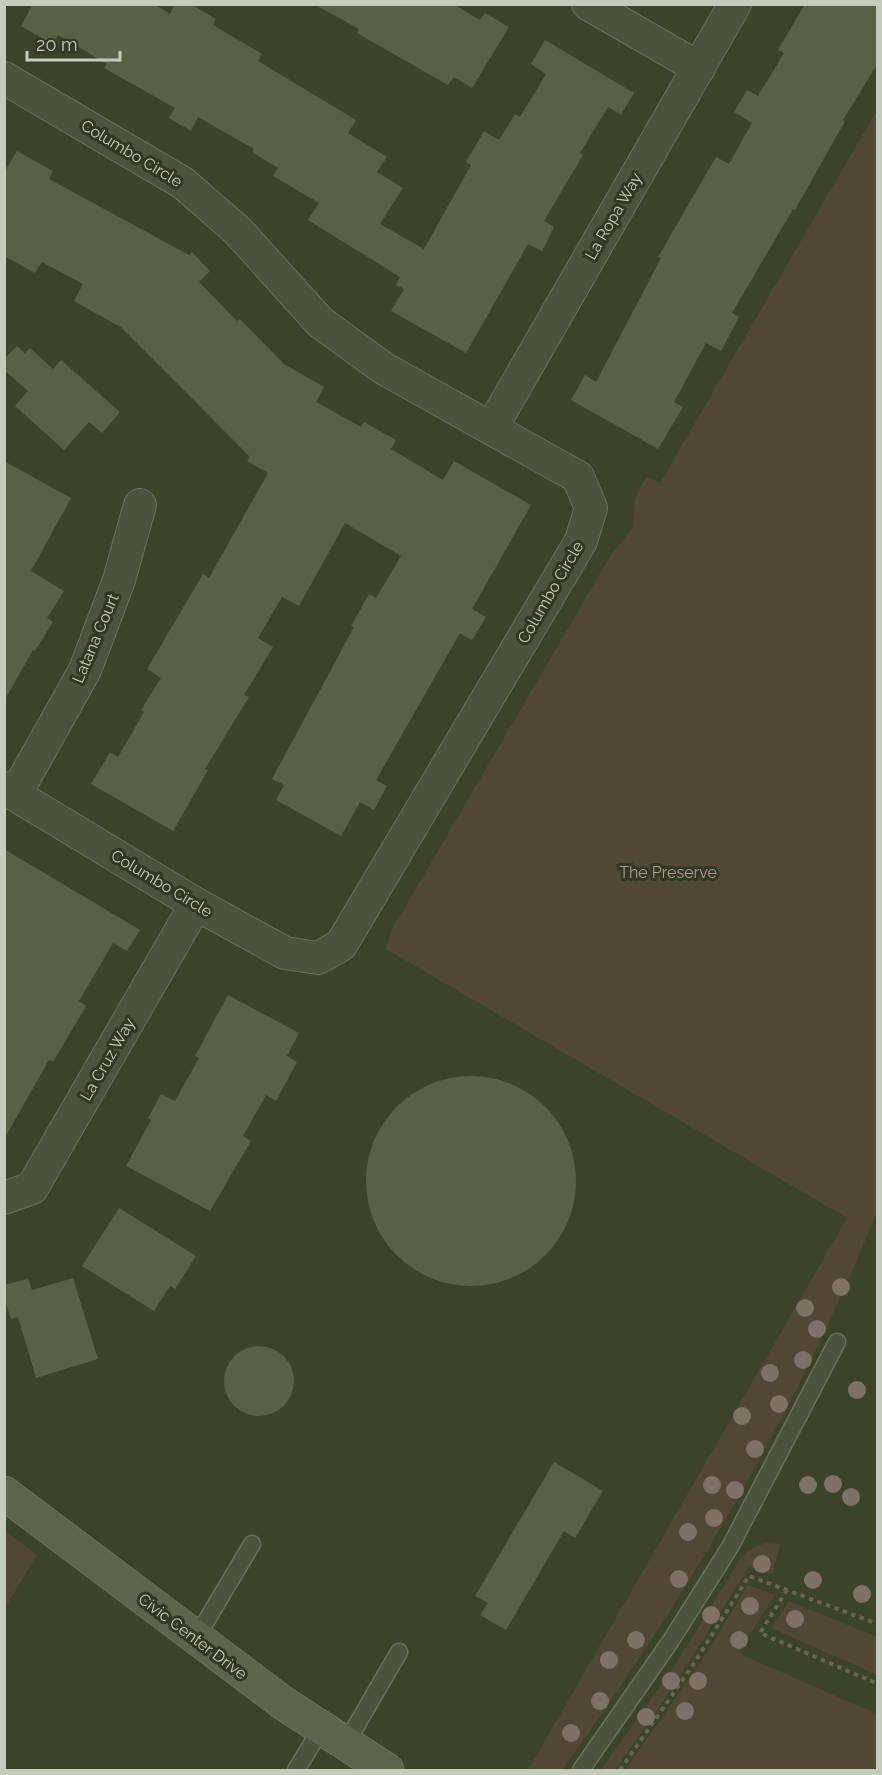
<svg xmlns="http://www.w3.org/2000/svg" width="882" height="1775" viewBox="0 0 882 1775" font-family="Raleway,sans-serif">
	<rect width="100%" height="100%" fill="#3b4329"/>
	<g fill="#504735">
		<path d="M 877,110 L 877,1212 C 797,1411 687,1597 562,1770 L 528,1770 L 847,1218 L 386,949 L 390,933 L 609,558 L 633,527 L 635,499 L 646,476 L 660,483 Z"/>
		<polygon points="5,1531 37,1555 5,1608"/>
		<polygon points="765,1543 781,1544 772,1574 749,1567 668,1695 622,1760 615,1770 601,1770 677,1662 740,1559 747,1551"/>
		<polygon points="748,1585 775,1595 738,1653 877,1714 877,1770 625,1770 702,1660"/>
		<polygon points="789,1601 877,1637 877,1675 771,1628"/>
	</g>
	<g fill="#596145">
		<polygon points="33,4 154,4 170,14 175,4 191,4 216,19 213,25 262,54 258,61 356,120 348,133 387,157 377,172 403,188 380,224 424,249 471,165 466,162 484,131 499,140 515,114 520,117 546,74 531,64 545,40 634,93 621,115 608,107 580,153 583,155 544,221 554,227 542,251 528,244 466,353 391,311 404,289 396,285 400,277 308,220 319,203 273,176 278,168 252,152 254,149 198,117 191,131 169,118 175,108 104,68 107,64 58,35 52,44 21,26"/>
		<polygon points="314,4 453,4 480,20 485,13 509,27 472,88 454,77 448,85 357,33 359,29"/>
		<polygon points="805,4 878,4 878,63 843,120 845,121 795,210 793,209 732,313 739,317 721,351 706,343 674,402 683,407 658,449 571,400 585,375 596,382 661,258 658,257 716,157 729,164 752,123 734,112 747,90 758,96 784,53 778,50"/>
		<polygon points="17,151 53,171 49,179 189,255 192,252 210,271 199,282 237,321 240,319 284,364 324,387 316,402 361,427 364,422 396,440 391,449 443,480 454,461 531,505 472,609 486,617 472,640 460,633 376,780 387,786 374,810 360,802 341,836 276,800 284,785 272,779 354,627 351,626 369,594 376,598 401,556 345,523 299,606 282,597 258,638 273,647 244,695 249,697 205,769 208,770 173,831 91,784 110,752 118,757 144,712 141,710 161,678 147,669 203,574 209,578 268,473 247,461 250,457 122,328 74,301 83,284 42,262 35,273 4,256 4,173"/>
		<polygon points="17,346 25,353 30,348 53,369 61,360 120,412 102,433 89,422 64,450 15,406 28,391 4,370 4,359"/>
		<polygon points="4,461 71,498 31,571 64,591 47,618 53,622 35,651 33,650 4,701"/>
		<polygon points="4,849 140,930 127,951 113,943 79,1001 86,1006 53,1062 49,1060 4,1139"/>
		<polygon points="228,995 299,1033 287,1056 297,1062 276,1101 266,1095 243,1136 251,1141 210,1211 126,1166 151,1120 148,1118 161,1094 175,1101 199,1058 195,1056"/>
		<circle cx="471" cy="1181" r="105"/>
		<polygon points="119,1208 196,1256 175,1289 170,1286 154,1311 82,1266"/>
		<polygon points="73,1278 98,1359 36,1378 18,1317 11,1319 4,1297 4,1285 28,1279 32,1290"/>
		<circle cx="259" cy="1381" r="35"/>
		<polygon points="554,1462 603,1491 575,1538 564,1531 506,1630 480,1615 488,1603 475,1596"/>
	</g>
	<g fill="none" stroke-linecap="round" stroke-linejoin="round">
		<defs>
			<g id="lane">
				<polyline points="196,1638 252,1544"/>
				<polyline points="345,1745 399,1652"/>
				<polyline points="296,1770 321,1729"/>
				<polyline points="581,1770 670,1642 730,1547 837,1342"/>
			</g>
			<g id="street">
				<polyline points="588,4 699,68"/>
				<polyline points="4,78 183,183 238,231 320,322 383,368 578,477 591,508 581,541 341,945 318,958 285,953 196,904 4,788"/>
				<polyline points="492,427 735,4"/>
				<polyline points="15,795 85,670 119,580 140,505"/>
				<polyline points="4,1198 32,1188 196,904"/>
			</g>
			<polyline id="secondary" points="4,1493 283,1703 387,1770"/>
		</defs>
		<use href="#lane" stroke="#69705c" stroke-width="19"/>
		<use href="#street" stroke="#69705c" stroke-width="34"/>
		<use href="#secondary" stroke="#69705c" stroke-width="35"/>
		<g stroke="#686552" stroke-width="4" stroke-dasharray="4.5 4.5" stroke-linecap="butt">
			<polyline points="787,1590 760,1633 878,1684"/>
			<polyline points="620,1770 691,1668 749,1576 878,1624"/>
		</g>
		<use href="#lane" stroke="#4c533d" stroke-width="16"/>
		<use href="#street" stroke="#4c533d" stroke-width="32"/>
		<use href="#secondary" stroke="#5c654b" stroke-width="33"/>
	</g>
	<g fill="#7e7166">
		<circle cx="841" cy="1287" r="9"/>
		<circle cx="805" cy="1308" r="9"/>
		<circle cx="817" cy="1329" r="9"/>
		<circle cx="803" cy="1360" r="9"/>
		<circle cx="770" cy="1373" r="9"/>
		<circle cx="857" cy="1390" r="9"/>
		<circle cx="779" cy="1404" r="9"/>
		<circle cx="742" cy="1416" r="9"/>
		<circle cx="755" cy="1449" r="9"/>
		<circle cx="833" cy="1484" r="9"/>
		<circle cx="712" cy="1485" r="9"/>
		<circle cx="808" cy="1485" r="9"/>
		<circle cx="735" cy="1490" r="9"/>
		<circle cx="851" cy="1497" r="9"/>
		<circle cx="714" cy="1518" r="9"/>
		<circle cx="688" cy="1532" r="9"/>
		<circle cx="762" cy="1564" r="9"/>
		<circle cx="679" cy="1579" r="9"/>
		<circle cx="813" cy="1580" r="9"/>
		<circle cx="862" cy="1594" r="9"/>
		<circle cx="750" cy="1606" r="9"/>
		<circle cx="711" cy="1615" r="9"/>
		<circle cx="795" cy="1619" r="9"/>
		<circle cx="636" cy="1640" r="9"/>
		<circle cx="739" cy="1640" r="9"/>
		<circle cx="609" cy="1660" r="9"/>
		<circle cx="671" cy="1681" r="9"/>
		<circle cx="698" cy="1681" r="9"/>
		<circle cx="600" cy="1701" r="9"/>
		<circle cx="685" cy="1711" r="9"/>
		<circle cx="646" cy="1717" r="9"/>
		<circle cx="571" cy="1733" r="9"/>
	</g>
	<g text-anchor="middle" stroke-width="6" stroke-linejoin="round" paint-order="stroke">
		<g font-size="16" fill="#c6ccbb" stroke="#313822">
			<text transform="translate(132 153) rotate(31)" y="6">Columbo Circle</text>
			<text transform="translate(613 216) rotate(-60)" y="6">La Ropa Way</text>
			<text transform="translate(550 592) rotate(-60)" y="6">Columbo Circle</text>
			<text transform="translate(95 638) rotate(-67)" y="6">Latana Court</text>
			<text transform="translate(162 883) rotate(31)" y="6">Columbo Circle</text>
			<text transform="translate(107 1059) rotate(-60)" y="6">La Cruz Way</text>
			<text transform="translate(193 1636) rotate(37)" y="6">Civic Center Drive</text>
		</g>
		<g font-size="16" fill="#b59697" stroke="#313822">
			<text x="668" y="878">The Preserve</text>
		</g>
	</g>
	<rect width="882" height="1775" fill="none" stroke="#c6ccbb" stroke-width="12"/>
	<path d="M27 51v9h93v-9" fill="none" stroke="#c6ccbb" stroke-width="3"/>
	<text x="36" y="51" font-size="18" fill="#c6ccbb" stroke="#313822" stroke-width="4.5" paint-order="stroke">20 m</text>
</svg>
